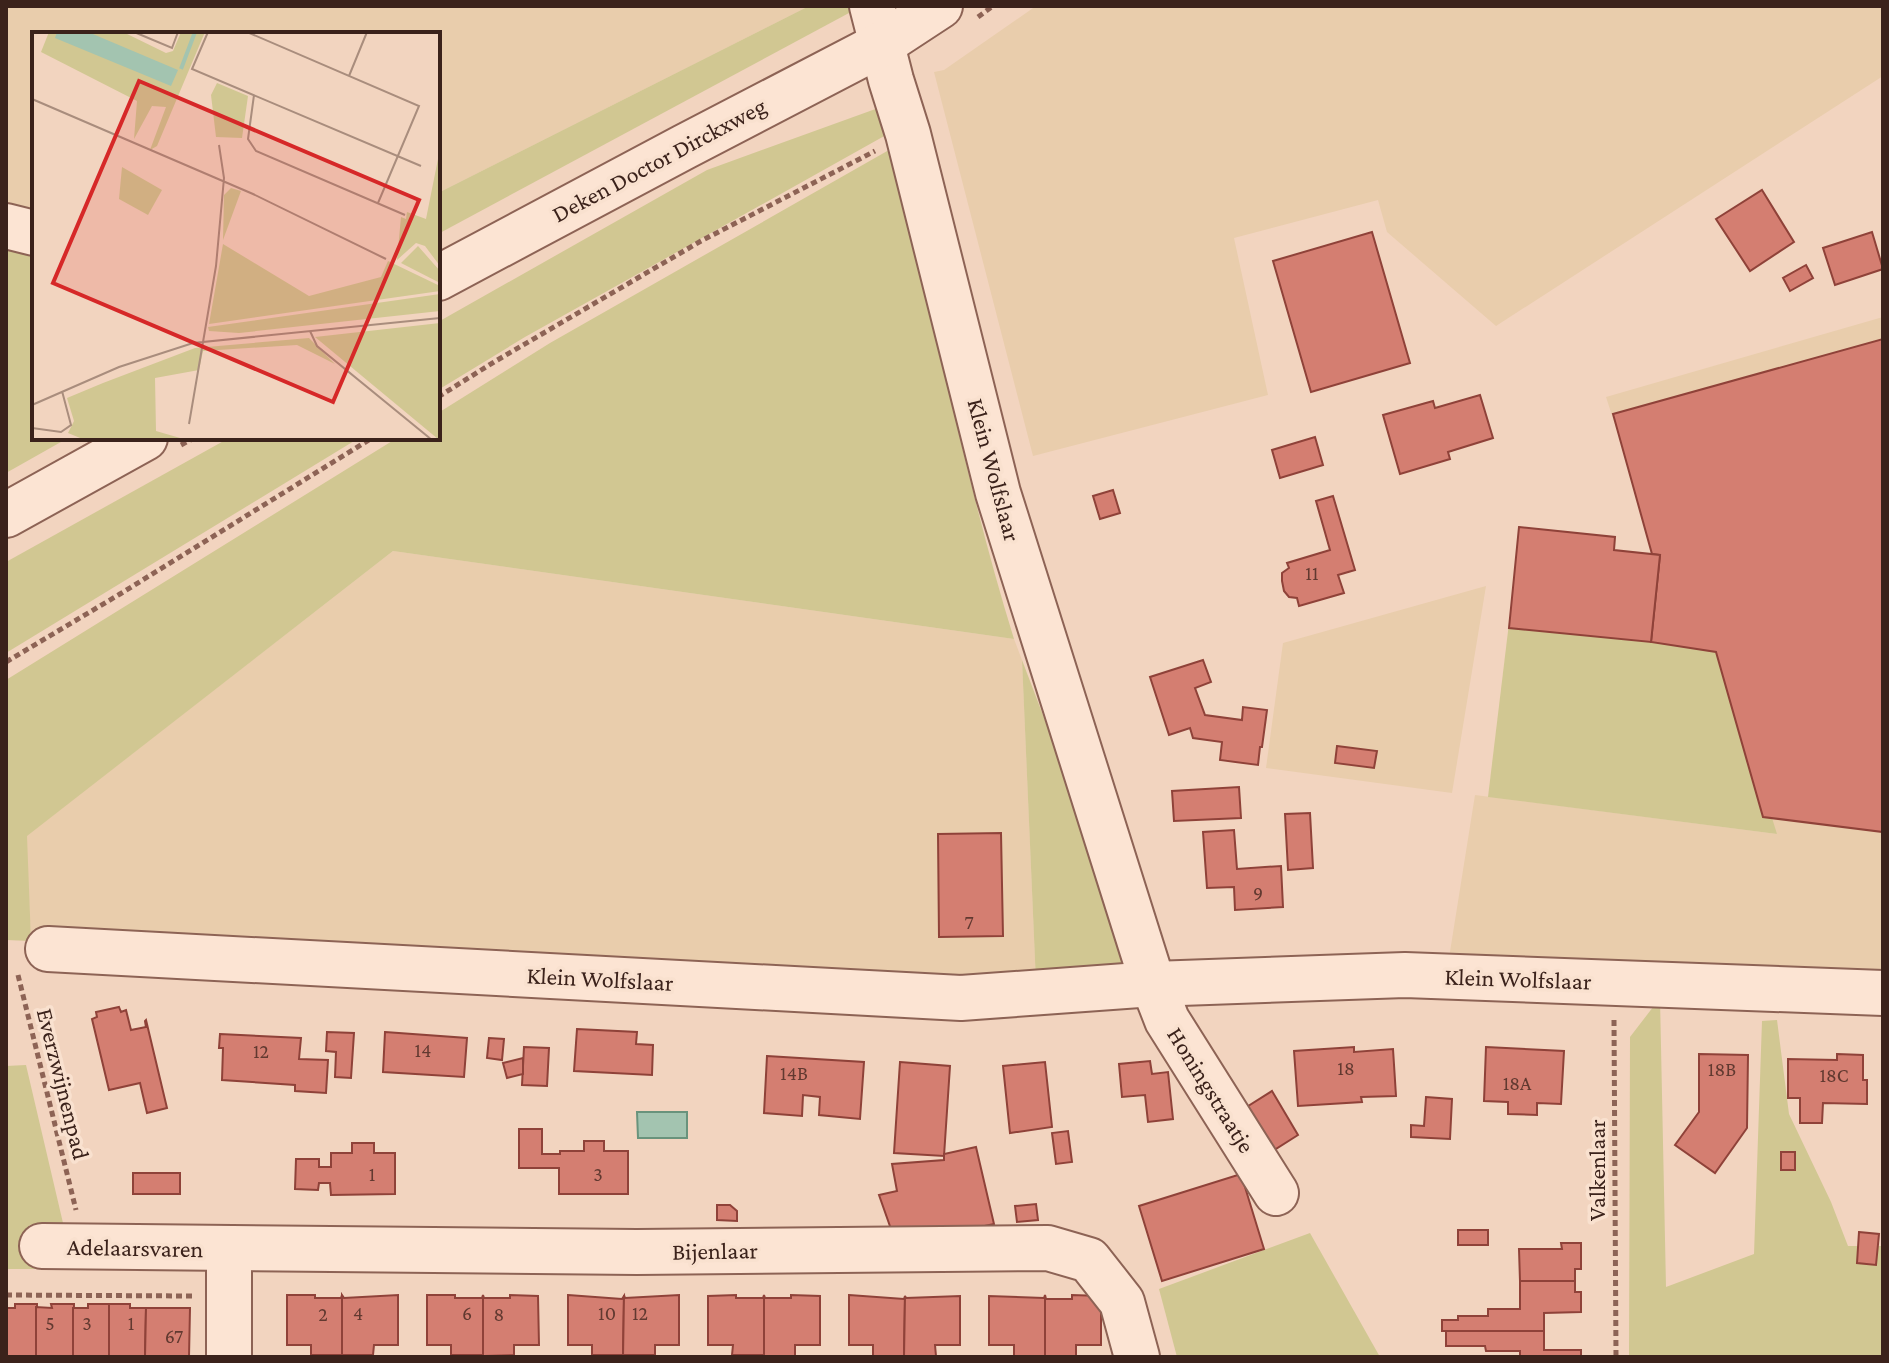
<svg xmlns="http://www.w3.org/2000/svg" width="1889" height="1363" viewBox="0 0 1889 1363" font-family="'Crimson Pro',serif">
	<rect width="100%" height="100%" fill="#f2d4bf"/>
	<g fill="#e9cdac">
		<polygon points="6,6 809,6 438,193 438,34 34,34 34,211 6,203"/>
		<polygon points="1036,6 1883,6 1883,76 1496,326 1387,232 1378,200 1234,238 1268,395 1033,456 934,72 944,70"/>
		<polygon points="1883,317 1883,977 1449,958 1475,795 1777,834 1646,636 1654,544 1606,397"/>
		<polygon points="393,551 1014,639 1022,660 1036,983 31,941 26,836"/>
		<polygon points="1486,586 1452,793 1266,768 1283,643"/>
	</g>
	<g fill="#d1c792">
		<polygon points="809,6 862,6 438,234 438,193"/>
		<polygon points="881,107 895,130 525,337 438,390 438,322 707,170"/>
		<path d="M 896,146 C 932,311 964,477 1014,639 L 393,551 L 27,836 L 31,941 L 6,940 L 6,680 L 397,438 L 438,438 L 438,413 L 550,343 Z"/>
		<polygon points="6,237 34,245 34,438 68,438 6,473"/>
		<polygon points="229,438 359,438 6,653 6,562"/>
		<polygon points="1509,623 1718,645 1777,834 1488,797"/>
		<polygon points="1022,660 1073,794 1126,959 1105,979 1036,983"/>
		<polygon points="1660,998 1666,1287 1754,1254 1762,1021 1777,1020 1789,1114 1831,1202 1848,1246 1883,1246 1883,1357 1629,1357 1630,1037"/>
		<polygon points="26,1065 63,1223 29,1225 37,1269 6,1269 6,1066"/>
		<polygon points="1310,1233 1380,1357 1177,1357 1159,1289"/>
	</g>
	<polygon fill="#a3c4b0" stroke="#69937c" stroke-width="2" points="637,1112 687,1112 687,1138 638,1138"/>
	<g fill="#d47e71" stroke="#8f4239" stroke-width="2">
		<polygon points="1762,190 1794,242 1750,271 1716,219"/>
		<polygon points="1372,232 1410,363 1311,392 1273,261"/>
		<polygon points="1872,232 1883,269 1835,285 1823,248"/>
		<polygon points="1806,265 1813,278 1790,291 1783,278"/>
		<polygon points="1883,339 1883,832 1763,817 1716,652 1651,642 1660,555 1652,554 1613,414"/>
		<polygon points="1480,395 1493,438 1448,452 1450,459 1400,474 1383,415 1433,401 1435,408"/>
		<polygon points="1315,437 1323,465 1280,478 1272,450"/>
		<polygon points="1113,490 1120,513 1100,519 1093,496"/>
		<polygon points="1333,496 1355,570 1338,575 1344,593 1299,606 1297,598 1289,597 1284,591 1282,581 1282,573 1289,568 1287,563 1330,550 1316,501"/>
		<polygon points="1519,527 1615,537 1614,550 1660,555 1651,642 1509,628"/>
		<polygon points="1203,660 1211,682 1195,688 1205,715 1242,720 1243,707 1267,710 1262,747 1260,747 1258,765 1220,760 1222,742 1193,738 1190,728 1169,735 1150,677"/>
		<polygon points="1337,746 1377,751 1374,768 1335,763"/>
		<polygon points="1239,787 1241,818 1174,821 1172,791"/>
		<polygon points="1310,813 1313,868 1288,870 1285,814"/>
		<polygon points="1234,830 1237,869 1281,866 1283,907 1235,910 1234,887 1207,888 1203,832"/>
		<polygon points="1001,833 1003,936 939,937 938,834"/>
		<polygon points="119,1007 121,1012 126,1010 131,1030 146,1027 145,1021 146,1020 167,1108 147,1113 140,1083 109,1090 92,1019 97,1017 96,1012"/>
		<polygon points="577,1029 637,1032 636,1044 653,1045 652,1075 574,1071"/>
		<polygon points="327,1032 354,1033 351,1078 335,1077 336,1052 326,1051"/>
		<polygon points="385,1032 467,1038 464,1077 383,1072"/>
		<polygon points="220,1034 301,1038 299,1059 328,1060 326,1093 295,1091 295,1085 222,1080 223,1048 219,1048"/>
		<polygon points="489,1038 504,1039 502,1060 487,1058"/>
		<polygon points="524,1047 549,1048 547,1086 522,1085"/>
		<polygon points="1354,1047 1354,1052 1393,1049 1396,1096 1361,1097 1362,1102 1298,1106 1294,1051"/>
		<polygon points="1486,1047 1564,1051 1561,1104 1537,1103 1537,1115 1508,1114 1508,1102 1484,1101"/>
		<polygon points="1699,1054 1748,1055 1747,1128 1715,1173 1675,1145 1699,1112"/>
		<polygon points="1837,1054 1863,1055 1863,1080 1867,1080 1867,1104 1823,1103 1822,1123 1800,1123 1800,1098 1788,1098 1788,1059 1837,1060"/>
		<polygon points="767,1056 864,1062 860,1119 819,1115 820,1097 803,1095 802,1116 764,1113"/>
		<polygon points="523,1058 523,1074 507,1078 503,1063"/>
		<polygon points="1150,1061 1152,1074 1168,1072 1173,1119 1148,1122 1145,1095 1122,1097 1119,1064"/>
		<polygon points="900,1062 950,1066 944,1156 894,1153"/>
		<polygon points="1045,1062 1052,1127 1010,1133 1003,1066"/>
		<polygon points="1272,1091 1298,1135 1271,1152 1245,1108"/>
		<polygon points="1426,1097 1452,1099 1450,1139 1411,1137 1411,1125 1424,1126"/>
		<polygon points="519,1129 542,1129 542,1154 560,1154 560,1151 584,1151 584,1141 604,1141 604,1151 628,1151 628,1194 559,1194 559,1168 519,1168"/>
		<polygon points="1068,1131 1072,1162 1056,1164 1052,1133"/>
		<polygon points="352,1143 374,1143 374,1153 395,1153 395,1194 331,1195 330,1183 319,1183 318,1190 295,1189 296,1159 319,1159 319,1167 331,1167 331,1153 352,1153"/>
		<polygon points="976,1147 994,1224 951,1233 891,1229 879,1195 897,1191 892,1164 944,1160 944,1154"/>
		<rect x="1781" y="1152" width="14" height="18"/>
		<rect x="133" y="1173" width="47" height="21"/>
		<polygon points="1241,1174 1264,1249 1162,1281 1139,1206"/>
		<polygon points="1036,1204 1038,1220 1017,1222 1015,1206"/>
		<polygon points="717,1205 730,1205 737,1211 737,1221 717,1220"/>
		<rect x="1458" y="1230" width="30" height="15"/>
		<polygon points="1859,1232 1879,1234 1876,1265 1857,1263"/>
		<polygon points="1561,1243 1581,1243 1581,1269 1575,1269 1575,1281 1520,1281 1519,1249 1562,1249"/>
		<polygon points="1520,1281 1575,1281 1575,1292 1581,1292 1581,1312 1544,1313 1544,1331 1442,1331 1442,1320 1458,1320 1458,1316 1488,1316 1488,1309 1520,1309"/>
		<polygon points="287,1295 315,1295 315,1298 341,1298 342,1295 342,1357 341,1355 311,1355 311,1345 287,1345"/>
		<polygon points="342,1295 344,1298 398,1295 398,1345 374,1345 373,1355 343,1355 342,1357"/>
		<polygon points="427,1295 455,1295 455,1298 482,1298 483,1295 483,1357 482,1355 451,1355 451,1345 427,1345"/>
		<polygon points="483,1295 484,1298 510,1298 510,1295 538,1296 539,1345 514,1345 514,1355 484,1356 483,1357"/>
		<polygon points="568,1295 622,1299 624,1296 623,1357 623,1355 592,1355 592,1345 568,1345"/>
		<polygon points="624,1295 625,1298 679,1295 679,1345 655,1345 655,1355 624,1355 623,1357"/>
		<polygon points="736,1295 736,1298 763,1298 764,1295 764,1357 763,1355 732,1355 733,1345 708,1345 708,1296"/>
		<polygon points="764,1295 765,1298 791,1298 791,1295 820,1296 820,1345 795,1345 795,1356 765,1356 764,1357"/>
		<polygon points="849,1295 904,1299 905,1296 904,1357 903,1356 873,1356 873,1345 849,1345"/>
		<polygon points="1045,1295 1046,1299 1072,1299 1072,1295 1101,1296 1101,1345 1076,1345 1076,1356 1046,1356 1045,1357"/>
		<polygon points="1045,1295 1045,1357 1014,1356 1014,1345 989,1345 989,1296 1044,1298"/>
		<polygon points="905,1296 906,1298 960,1296 960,1345 935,1345 936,1356 904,1357"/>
		<polygon points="15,1304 37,1304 36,1357 6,1357 6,1308 15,1308"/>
		<polygon points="51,1304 74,1304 73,1357 36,1357 36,1307 52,1308"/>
		<polygon points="88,1304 109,1304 109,1357 73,1357 73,1308 88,1308"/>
		<polygon points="109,1304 130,1304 130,1308 146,1308 145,1357 109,1357"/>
		<polygon points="146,1308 190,1308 189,1357 145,1357"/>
		<polygon points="1446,1331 1544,1331 1544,1350 1581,1350 1581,1357 1520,1357 1520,1351 1486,1351 1485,1346 1446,1346"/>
	</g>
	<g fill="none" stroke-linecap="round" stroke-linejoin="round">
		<defs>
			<g id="minor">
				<polyline points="872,6 891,80 908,134 998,493 1153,984 1167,1020 1276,1193"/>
				<polyline points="6,226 34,233"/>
				<polyline points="438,278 684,147 882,44 940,6"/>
				<polyline points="6,515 145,438"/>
				<polyline points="48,949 961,998 1153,984 1405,975 1883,993"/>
				<polyline points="42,1246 637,1252 1048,1248 1089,1260 1122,1302 1137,1357"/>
				<polyline points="229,1357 229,1249"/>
			</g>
		</defs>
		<use href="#minor" stroke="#8d6355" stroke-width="48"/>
		<g stroke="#8d6355" stroke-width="5" stroke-dasharray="6 4" stroke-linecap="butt">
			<polyline points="978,17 993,6"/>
			<polyline points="438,397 494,362 701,241 875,151"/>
			<polyline points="181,445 194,438"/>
			<polyline points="6,662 120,594 372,438"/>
			<polyline points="18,975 76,1210"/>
			<polyline points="1614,1020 1616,1357"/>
			<polyline points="6,1295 192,1296"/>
		</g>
		<use href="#minor" stroke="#fce4d3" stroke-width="44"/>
	</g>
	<g text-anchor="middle" stroke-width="7" stroke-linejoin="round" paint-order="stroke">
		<g font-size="20" fill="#613930">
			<text x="1312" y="580">11</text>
			<text x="1258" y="900">9</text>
			<text x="969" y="929">7</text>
			<text x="423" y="1057">14</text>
			<text x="261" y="1058">12</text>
			<text x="1346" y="1075">18</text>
			<text x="1722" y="1076">18B</text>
			<text x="794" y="1080">14B</text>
			<text x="1834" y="1082">18C</text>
			<text x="1517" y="1090">18A</text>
			<text x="372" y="1181">1</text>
			<text x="598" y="1181">3</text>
			<text x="358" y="1320">4</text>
			<text x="467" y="1320">6</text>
			<text x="607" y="1320">10</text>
			<text x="640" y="1320">12</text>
			<text x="323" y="1321">2</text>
			<text x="499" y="1321">8</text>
			<text x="50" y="1330">5</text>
			<text x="87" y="1330">3</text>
			<text x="131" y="1330">1</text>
			<text x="174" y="1343">67</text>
		</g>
		<g font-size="24" fill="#3b221b" stroke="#f9e1cf">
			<text transform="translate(659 160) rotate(-28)" y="8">Deken Doctor Dirckxweg</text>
			<text transform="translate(994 470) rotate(75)" y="8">Klein Wolfslaar</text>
			<text transform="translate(600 979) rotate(3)" y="8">Klein Wolfslaar</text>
			<text transform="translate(1518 979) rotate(2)" y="8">Klein Wolfslaar</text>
			<text transform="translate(63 1084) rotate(76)" y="8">Everzwijnenpad</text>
			<text transform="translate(1211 1090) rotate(58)" y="8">Honingstraatje</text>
			<text transform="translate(1597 1170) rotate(-90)" y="8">Valkenlaar</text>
			<text transform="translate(135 1248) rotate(1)" y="8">Adelaarsvaren</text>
			<text transform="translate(715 1251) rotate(-1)" y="8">Bijenlaar</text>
		</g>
	</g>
	<g transform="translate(32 32)">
		<rect width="408" height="408" fill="#f2d4bf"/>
		<path d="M 17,0 L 91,0 L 134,21 L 141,19 L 149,0 L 173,0 L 125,114 L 118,118 L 134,75 L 120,74 L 102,107 L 105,69 L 9,20 ZM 185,51 L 216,64 L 210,106 L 184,105 L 179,63 ZM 408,117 L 408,234 L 393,214 L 384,211 L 365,228 L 369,185 L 374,187 L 375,180 L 394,187 ZM 90,135 L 130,158 L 116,183 L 87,167 ZM 199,156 L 209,159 L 191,208 L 192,163 ZM 191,212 L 277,264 L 349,245 L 356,229 L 408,254 L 408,259 L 177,292 ZM 386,214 L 408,239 L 408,251 L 369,231 ZM 408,262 L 408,279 L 207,301 L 177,299 L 176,295 ZM 408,291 L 406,407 L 283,305 ZM 277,306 L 303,332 L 265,313 L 171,319 L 167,338 L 123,346 L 124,399 L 155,408 L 53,408 L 36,401 L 42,389 L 35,366 L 71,351 L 163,316 Z" fill="#d1c792"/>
		<path d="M 25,0 L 56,0 L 146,38 L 139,54 L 23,6 Z" fill="#a3c4b0"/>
		<path fill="none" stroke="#a3c4b0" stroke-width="4" d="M 149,37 L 163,0"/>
		<path fill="none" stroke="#a98d7d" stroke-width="2" d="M 102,0 L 140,16 L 146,0M 176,0 L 160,37 L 389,134M 215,0 L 387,74 L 346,171M 317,44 L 335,0M 222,63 L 216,107 L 224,119 L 373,183M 0,67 L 221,162 L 354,227M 278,299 L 285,314 L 400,408M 0,373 L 87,335 L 161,311 L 408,286M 157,392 L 184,234 L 192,146 L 187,113M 0,396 L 29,400 L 39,393 L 30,359"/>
		<path fill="#d62828" fill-opacity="0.15" stroke="#d62828" stroke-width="4" d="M 107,49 L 387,168 L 301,370 L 21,251 Z"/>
		<rect width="408" height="408" fill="none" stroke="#3b221b" stroke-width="4"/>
	</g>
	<rect width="1889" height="1363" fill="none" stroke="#3b221b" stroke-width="16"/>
</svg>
